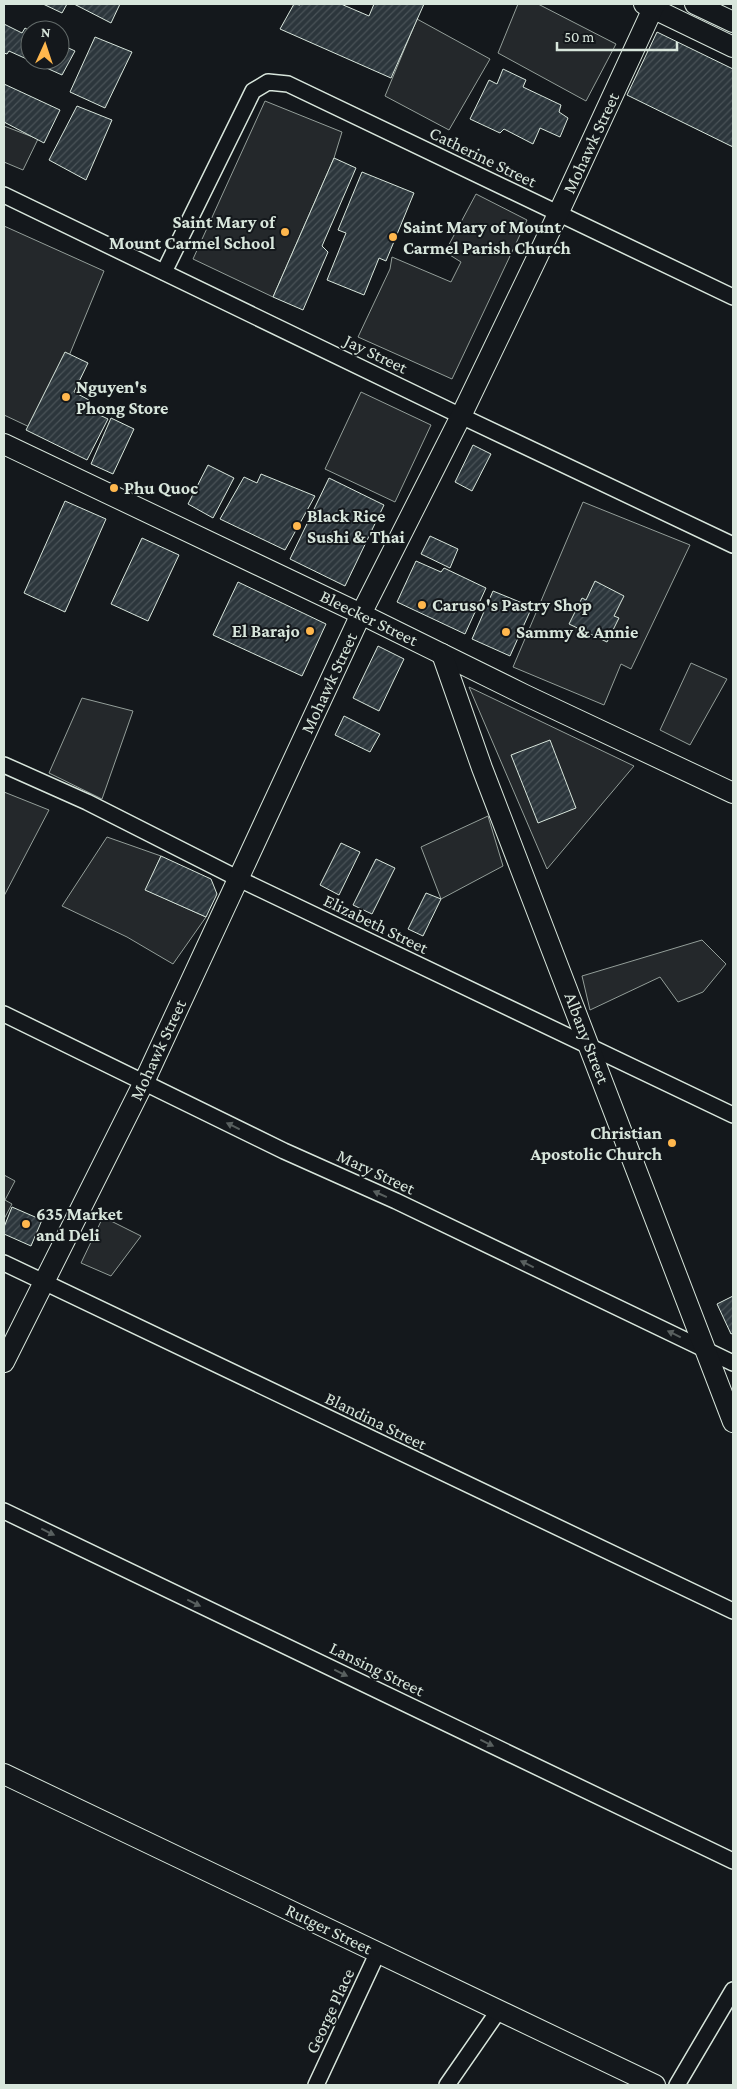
<svg xmlns="http://www.w3.org/2000/svg" width="737" height="2089" viewBox="0 0 737 2089" font-family="'Crimson Pro',serif">
	<defs>
		<pattern id="building-hatch" width="6" height="6" patternUnits="userSpaceOnUse" patternTransform="scale(1.25)"><rect width="6" height="6" fill="#2c363c"/><path d="M-1 1l2-2M0 6l6-6M5 7l2-2" fill="none" stroke="#4a5358"/></pattern>
	</defs>
	<rect width="100%" height="100%" fill="#14181c"/>
	<g fill="#24282b" stroke="#939e99">
		<polygon points="518,4 538,4 616,44 586,101 498,53"/>
		<polygon points="417,19 490,59 449,130 385,96"/>
		<polygon points="265,101 342,132 334,158 273,297 193,259"/>
		<polygon points="4,126 38,139 23,170 4,162"/>
		<polygon points="476,194 527,220 452,379 358,337 390,269 392,257 451,282 461,262 445,252"/>
		<polygon points="4,226 104,271 38,431 4,415"/>
		<polygon points="361,392 431,425 395,502 325,469"/>
		<polygon points="583,502 690,545 631,669 621,664 604,705 513,667"/>
		<polygon points="691,663 727,679 690,745 660,730"/>
		<polygon points="469,687 634,766 547,869"/>
		<polygon points="82,698 133,711 102,799 49,773"/>
		<polygon points="4,792 49,810 4,896"/>
		<polygon points="488,816 503,866 441,899 421,847"/>
		<polygon points="107,837 161,856 146,890 206,917 173,964 127,937 62,906"/>
		<polygon points="702,940 726,964 703,992 678,1002 660,977 590,1010 582,976"/>
		<polygon points="4,1175 15,1181 5,1200 12,1204 4,1219"/>
		<polygon points="103,1217 141,1236 111,1276 81,1263"/>
	</g>
	<g fill="url(#building-hatch)" stroke="#d8e6dc">
		<polygon points="43,4 67,4 62,13"/>
		<polygon points="74,4 120,4 111,23"/>
		<polygon points="294,4 300,5 301,4 341,4 369,16 374,4 424,4 391,78 280,29"/>
		<polygon points="4,24 22,33 25,28 30,31 30,60 60,60 60,44 75,51 62,75 9,51 7,54 4,53"/>
		<polygon points="657,32 733,69 733,147 627,95"/>
		<polygon points="95,37 132,52 105,108 70,92"/>
		<polygon points="503,69 526,80 523,87 561,105 559,112 568,118 560,137 540,128 533,144 504,129 500,133 470,119 489,80 497,84"/>
		<polygon points="4,84 60,110 44,143 4,122"/>
		<polygon points="77,106 112,120 86,180 49,160"/>
		<polygon points="334,158 356,168 322,246 328,252 303,310 273,297"/>
		<polygon points="362,172 414,193 386,261 379,258 364,295 327,280 346,233 338,230"/>
		<polygon points="65,352 88,363 74,392 89,400 85,408 108,419 87,460 26,430"/>
		<polygon points="111,418 134,429 113,474 91,464"/>
		<polygon points="473,445 491,454 472,491 455,482"/>
		<polygon points="208,465 234,478 213,518 188,504"/>
		<polygon points="261,474 315,496 285,550 220,519 244,477 257,483"/>
		<polygon points="329,478 384,505 345,586 290,559"/>
		<polygon points="65,501 106,519 65,612 24,593"/>
		<polygon points="430,536 458,549 450,568 421,554"/>
		<polygon points="142,538 179,555 148,621 111,604"/>
		<polygon points="416,561 441,572 444,568 486,588 465,634 397,602"/>
		<polygon points="595,581 624,596 614,616 619,618 607,642 569,624 582,598 586,600"/>
		<polygon points="238,582 326,624 302,676 213,635"/>
		<polygon points="493,591 532,607 510,656 472,639"/>
		<polygon points="378,646 404,659 379,711 353,698"/>
		<polygon points="344,716 380,734 370,752 335,735"/>
		<polygon points="550,740 576,808 538,823 511,755"/>
		<polygon points="341,843 360,852 339,895 320,885"/>
		<polygon points="161,856 211,879 217,894 206,917 145,890"/>
		<polygon points="376,859 395,868 372,914 353,905"/>
		<polygon points="426,893 441,899 423,936 408,929"/>
		<polygon points="12,1207 42,1220 31,1246 4,1234 4,1227"/>
		<polygon points="733,1296 733,1333 731,1334 717,1304"/>
	</g>
	<g fill="none" stroke-linecap="round" stroke-linejoin="round">
		<defs>
			<g id="street">
				<polyline points="4,195 461,416 733,545"/>
				<polyline points="164,272 253,91 268,82 288,84 733,297"/>
				<polyline points="4,765 87,802 237,878 733,1115"/>
				<polyline points="4,1014 284,1151 396,1201 733,1363"/>
				<polyline points="4,1263 733,1611"/>
				<polyline points="4,1511 733,1861"/>
				<polyline points="316,2085 378,1952"/>
				<polyline points="447,2085 499,2010"/>
				<polyline points="677,2085 733,1990"/>
			</g>
			<g id="secondary">
				<polyline points="644,4 733,47"/>
				<polyline points="695,4 733,22"/>
				<polyline points="4,444 361,614 525,695 733,793"/>
				<polyline points="442,654 482,768 733,1422"/>
				<polyline points="4,1362 144,1082 361,614 461,416 558,214 655,4"/>
				<polyline points="4,1774 655,2085"/>
			</g>
		</defs>
		<use href="#street" stroke="#d8e6dc" stroke-width="18"/>
		<use href="#secondary" stroke="#d8e6dc" stroke-width="22"/>
		<use href="#street" stroke="#14181c" stroke-width="15"/>
		<use href="#secondary" stroke="#14181c" stroke-width="20"/>
	</g>
	<defs><path id="oneway-solid" d="M-6-.8H1V-3.2L6.5 0L1 3.2V.8H-6Z" transform="scale(1.25)"/></defs>
	<g fill="#59605f">
		<use href="#oneway-solid" transform="translate(233 1126) rotate(-154)"/>
		<use href="#oneway-solid" transform="translate(380 1194) rotate(-156)"/>
		<use href="#oneway-solid" transform="translate(527 1264) rotate(-154)"/>
		<use href="#oneway-solid" transform="translate(674 1334) rotate(-154)"/>
		<use href="#oneway-solid" transform="translate(48 1532) rotate(26)"/>
		<use href="#oneway-solid" transform="translate(194 1603) rotate(26)"/>
		<use href="#oneway-solid" transform="translate(341 1673) rotate(26)"/>
		<use href="#oneway-solid" transform="translate(487 1743) rotate(26)"/>
	</g>
	<g fill="#ffb74d" stroke="#14181c" stroke-width="2">
		<circle cx="285" cy="232" r="5"/>
		<circle cx="393" cy="237" r="5"/>
		<circle cx="66" cy="397" r="5"/>
		<circle cx="114" cy="488" r="5"/>
		<circle cx="297" cy="526" r="5"/>
		<circle cx="422" cy="605" r="5"/>
		<circle cx="310" cy="631" r="5"/>
		<circle cx="506" cy="632" r="5"/>
		<circle cx="672" cy="1143" r="5"/>
		<circle cx="26" cy="1224" r="5"/>
	</g>
	<g text-anchor="middle" stroke-width="4" stroke-linejoin="round" paint-order="stroke">
		<g font-size="18" fill="#d8e6dc" stroke="#14181c">
			<text transform="translate(591 143) rotate(-65)" y="6">Mohawk Street</text>
			<text transform="translate(483 157) rotate(26)" y="6">Catherine Street</text>
			<text transform="translate(376 354) rotate(26)" y="6">Jay Street</text>
			<text transform="translate(369 618) rotate(26)" y="6">Bleecker Street</text>
			<text transform="translate(329 683) rotate(-65)" y="6">Mohawk Street</text>
			<text transform="translate(376 924) rotate(26)" y="6">Elizabeth Street</text>
			<text transform="translate(587 1038) rotate(69)" y="6">Albany Street</text>
			<text transform="translate(158 1050) rotate(-65)" y="6">Mohawk Street</text>
			<text transform="translate(376 1172) rotate(25)" y="6">Mary Street</text>
			<text transform="translate(376 1421) rotate(26)" y="6">Blandina Street</text>
			<text transform="translate(377 1669) rotate(26)" y="6">Lansing Street</text>
			<text transform="translate(329 1929) rotate(26)" y="6">Rutger Street</text>
			<text transform="translate(330 2011) rotate(-65)" y="6">George Place</text>
		</g>
		<g font-size="18" font-weight="bold" fill="#d8e6dc" stroke="#14181c" text-anchor="start">
			<text x="275" y="228" text-anchor="end">Saint Mary of<tspan x="275" dy="21">Mount Carmel School</tspan></text>
			<text x="403" y="233">Saint Mary of Mount<tspan x="403" dy="21">Carmel Parish Church</tspan></text>
			<text x="76" y="393">Nguyen's<tspan x="76" dy="21">Phong Store</tspan></text>
			<text x="124" y="494">Phu Quoc</text>
			<text x="307" y="522">Black Rice<tspan x="307" dy="21">Sushi &amp; Thai</tspan></text>
			<text x="432" y="611">Caruso's Pastry Shop</text>
			<text x="300" y="637" text-anchor="end">El Barajo</text>
			<text x="516" y="638">Sammy &amp; Annie</text>
			<text x="662" y="1139" text-anchor="end">Christian<tspan x="662" dy="21">Apostolic Church</tspan></text>
			<text x="36" y="1220">635 Market<tspan x="36" dy="21">and Deli</tspan></text>
		</g>
	</g>
	<rect width="737" height="2089" fill="none" stroke="#d8e6dc" stroke-width="10"/>
	<g transform="translate(45 45) rotate(3)"><circle r="24" fill="#14181c" stroke="#626a69"/>
	<path d="M0-4L9 19L0 12L-9 19Z" fill="#ffb74d"/>
	<text y="-8" font-size="14" font-weight="bold" text-anchor="middle" fill="#d8e6dc">N</text>
	</g>
	<path d="M557 42v8h120v-8" fill="none" stroke="#d8e6dc" stroke-width="2.5"/>
	<text x="564" y="42" font-size="15" fill="#d8e6dc" stroke="#14181c" stroke-width="4" paint-order="stroke">50 m</text>
</svg>
